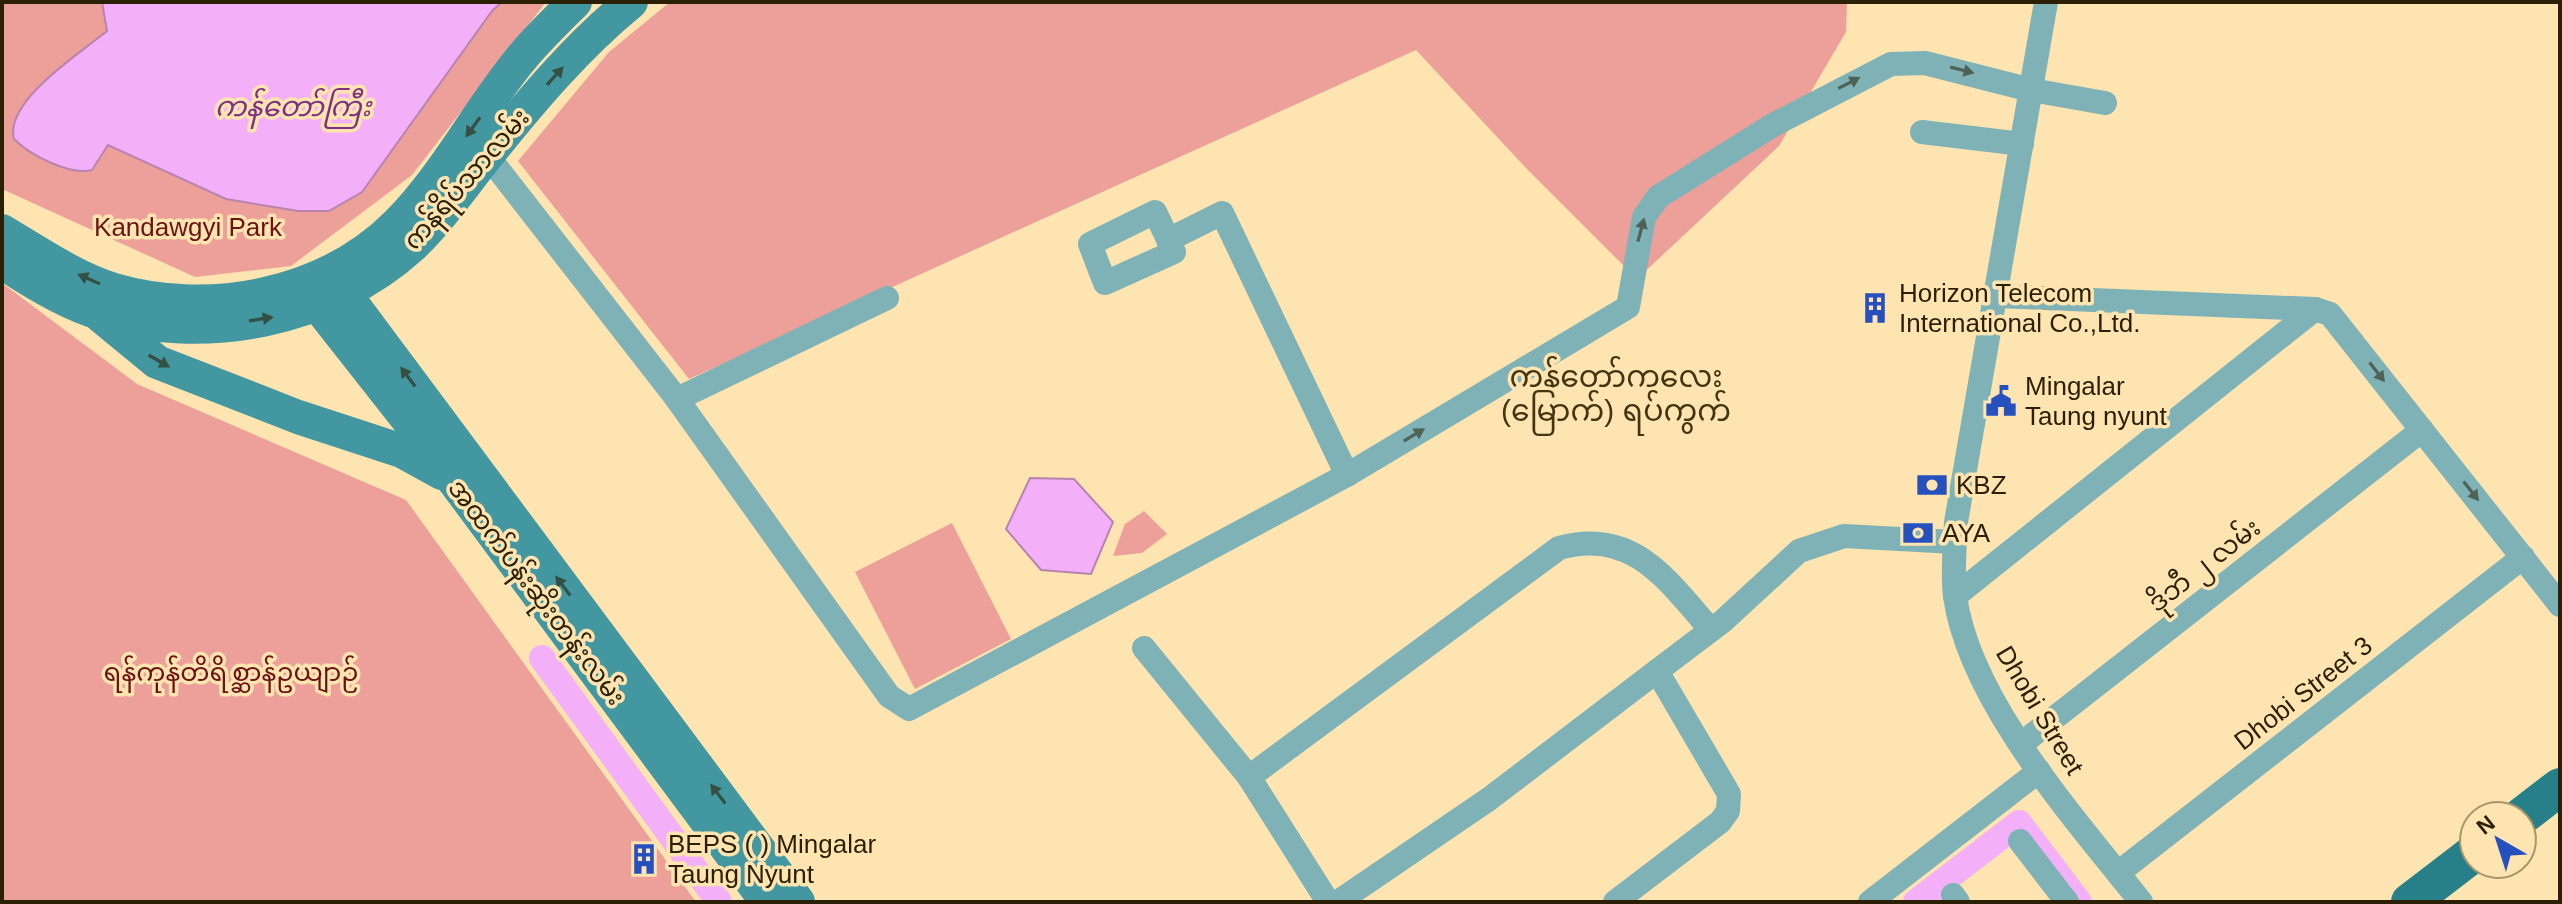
<svg xmlns="http://www.w3.org/2000/svg" width="2562" height="904" viewBox="0 0 2562 904" font-family="Arial,'Noto Sans Myanmar',sans-serif">
	<rect width="100%" height="100%" fill="#fde4b1"/>
	<g fill="#eda099">
		<polygon points="2,2 102,2 107,31 85,50 98,162 108,145 226,199 298,211 329,211 362,192 492,10 502,2 546,2 412,175 291,266 195,277 2,189"/>
		<polygon points="670,2 1847,2 1846,32 1779,146 1637,279 1527,169 1416,50 689,379 518,161 609,52"/>
		<polygon points="2,283 137,384 406,500 696,902 2,902"/>
		<polygon points="1144,511 1167,534 1142,553 1113,556 1125,524"/>
		<polygon points="952,523 1011,639 915,689 855,572"/>
	</g>
	<g fill="#f3b0f8" stroke="#b784af" stroke-width="2">
		<path d="M 102,2 L 502,2 L 492,11 L 362,192 L 329,211 L 298,211 L 226,199 L 108,145 L 92,170 C 70,176 30,155 14,139 C 4,101 82,52 107,31 Z"/>
		<polygon points="1030,478 1074,479 1113,522 1091,574 1041,570 1006,529"/>
	</g>
	<g fill="none" stroke-linecap="round" stroke-linejoin="round">
		<g stroke="#f3b0f8" stroke-width="26">
			<polyline points="542,658 719,902"/>
			<polyline points="1916,902 2019,823 2079,902"/>
		</g>
		<g stroke="#7eb2b7" stroke-width="24">
			<path d="M 2046,2 L 1956,522 C 1955,546 1952,573 1955,596 C 1969,701 2077,821 2141,902"/>
			<polyline points="1922,132 2022,144"/>
			<polyline points="487,155 677,399 889,696 909,709 1347,475 1628,307 1644,217 1658,197 1773,125 1891,64 1925,63 2031,90 2105,103"/>
			<polygon points="1155,212 1174,252 1105,283 1090,244"/>
			<polyline points="1168,240 1222,213 1347,475"/>
			<polyline points="1995,296 2315,309 2330,314 2560,605"/>
			<polyline points="677,399 887,298"/>
			<polyline points="1955,596 2315,309"/>
			<polyline points="1144,648 1249,777 1328,902"/>
			<polyline points="2021,744 2422,430"/>
			<path d="M 1249,777 L 1559,548 C 1633,527 1667,580 1711,630"/>
			<polyline points="2020,841 2067,902"/>
			<polyline points="2118,873 2523,557"/>
			<polyline points="1953,895 1958,902"/>
			<polyline points="1338,902 1489,799 1657,671 1723,621 1799,551 1844,536 1955,542"/>
			<polyline points="1615,902 1720,822 1728,811 1729,794 1657,671"/>
			<polyline points="1870,902 2039,771"/>
		</g>
		<g stroke="#4297a0" stroke-width="34">
			<path d="M 2,231 C 37,252 75,278 114,290 C 210,318 326,295 397,224 C 447,174 479,108 524,55 C 540,36 558,19 575,2"/>
			<path d="M 2,262 C 30,281 66,303 99,313 C 204,345 330,321 412,246 C 440,219 462,187 486,157 C 530,102 577,46 631,2"/>
			<polyline points="330,274 798,902"/>
			<polyline points="305,289 420,435 767,902"/>
			<polyline points="101,316 157,362 298,417 402,451 442,473"/>
		</g>
		<g stroke="#278089" stroke-width="38">
			<polyline points="2522,816 2560,787"/>
			<polyline points="2410,902 2474,853"/>
		</g>
	</g>
	<defs><path id="oneway-solid" d="M-6-.8H1V-3.2L6.5 0L1 3.2V.8H-6Z" transform="scale(2)"/></defs>
	<g fill="#506155">
		<use href="#oneway-solid" transform="translate(1962 70) rotate(14)"/>
		<use href="#oneway-solid" transform="translate(1849 83) rotate(-27)"/>
		<use href="#oneway-solid" transform="translate(1641 230) rotate(-75)"/>
		<use href="#oneway-solid" transform="translate(2377 372) rotate(52)"/>
		<use href="#oneway-solid" transform="translate(1414 435) rotate(-31)"/>
		<use href="#oneway-solid" transform="translate(2471 491) rotate(52)"/>
	</g>
	<g fill="#344f43">
		<use href="#oneway-solid" transform="translate(555 76) rotate(-48)"/>
		<use href="#oneway-solid" transform="translate(473 127) rotate(126)"/>
		<use href="#oneway-solid" transform="translate(89 279) rotate(-156)"/>
		<use href="#oneway-solid" transform="translate(261 319) rotate(-9)"/>
		<use href="#oneway-solid" transform="translate(159 361) rotate(30)"/>
		<use href="#oneway-solid" transform="translate(408 377) rotate(-127)"/>
		<use href="#oneway-solid" transform="translate(563 586) rotate(-127)"/>
		<use href="#oneway-solid" transform="translate(718 794) rotate(-127)"/>
	</g>
	<defs>
		<symbol id="building-bare" viewBox="-9 -9 18 18"><path d="M-4-6H4V6H1V3H-1V6H-4ZM-2.5-4.3h1.7v1.8h-1.7ZM.8-4.3h1.7v1.8H.8ZM-2.5-1h1.7V.8h-1.7ZM.8-1h1.7V.8H.8Z" fill="#2650be" stroke="#fde4b1" stroke-width="2.5" paint-order="stroke"/></symbol>
		<symbol id="civic-bare" viewBox="-9 -9 18 18"><path d="M-.6-6.5H3V-4.5H.6V-3L4-1V1h2V6H-6V1h2V-1L-.6-3ZM-1.2 2.5V6h2.4V2.5Z" fill="#2650be" stroke="#fde4b1" stroke-width="2.5" paint-order="stroke"/></symbol>
		<symbol id="bank-bare" viewBox="-9 -9 18 18"><path d="M-6-4H6V4H-6ZM0-2.3a2.3 2.3 0 1 0 0 4.6a2.3 2.3 0 1 0 0-4.6Z" fill="#2650be" stroke="#fde4b1" stroke-width="2.5" paint-order="stroke"/></symbol>
	</defs>
	<g fill-rule="evenodd">
		<use href="#building-bare" x="1853" y="286" width="44" height="44"/>
		<use href="#civic-bare" x="1979" y="379" width="44" height="44"/>
		<use href="#bank-bare" x="1910" y="463" width="44" height="44"/>
		<use href="#bank-bare" x="1896" y="511" width="44" height="44"/>
		<use href="#building-bare" x="622" y="837" width="44" height="44"/>
	</g>
	<g text-anchor="middle" stroke-width="7" stroke-linejoin="round" paint-order="stroke">
		<g font-size="26" fill="#2b1f05" stroke="#fde4b1">
			<text transform="translate(466 179) rotate(-49)" y="9">ကန်ရိပ်သာလမ်း</text>
			<text transform="translate(2204 565) rotate(-38)" y="9">ဒိုဘီ ၂ လမ်း</text>
			<text transform="translate(537 592) rotate(53)" y="9">အထက်ပန်းဆိုးတန်းလမ်း</text>
			<text transform="translate(2303 693) rotate(-38)" y="9">Dhobi Street 3</text>
			<text transform="translate(2040 710) rotate(59)" y="9">Dhobi Street</text>
		</g>
		<g font-size="26" fill="#6b1316" stroke="#fde4b1">
			<text x="188" y="236">Kandawgyi Park</text>
			<text x="231" y="681">ရန်ကုန်တိရိစ္ဆာန်ဥယျာဉ်</text>
		</g>
		<g font-size="26" fill="#2b1f05" stroke="#fde4b1" text-anchor="start">
			<text x="1899" y="302">Horizon Telecom<tspan x="1899" dy="30">International Co.,Ltd.</tspan></text>
			<text x="2025" y="395">Mingalar<tspan x="2025" dy="30">Taung nyunt</tspan></text>
			<text x="1956" y="494">KBZ</text>
			<text x="1942" y="542">AYA</text>
			<text x="668" y="853">BEPS ( ) Mingalar<tspan x="668" dy="30">Taung Nyunt</tspan></text>
		</g>
		<g font-size="28" font-style="italic" fill="#7e3184" stroke="#fde4b1">
			<text x="293" y="116">ကန်တော်ကြီး</text>
		</g>
		<g font-size="30" fill="#433412" stroke="#fde4b1">
			<text x="1616" y="387">ကန်တော်ကလေး<tspan x="1616" dy="34">(မြောက်) ရပ်ကွက်</tspan></text>
		</g>
	</g>
	<rect width="2562" height="904" fill="none" stroke="#2b1f05" stroke-width="8"/>
	<g transform="translate(2498 840) rotate(321)"><circle r="38" fill="#fde4b1" stroke="#a9956c" stroke-width="2"/>
	<path d="M0-6L14 30L0 20L-14 30Z" fill="#2650be"/>
	<text y="-12" font-size="22" font-weight="bold" text-anchor="middle" fill="#2b1f05">N</text>
	</g>
</svg>
